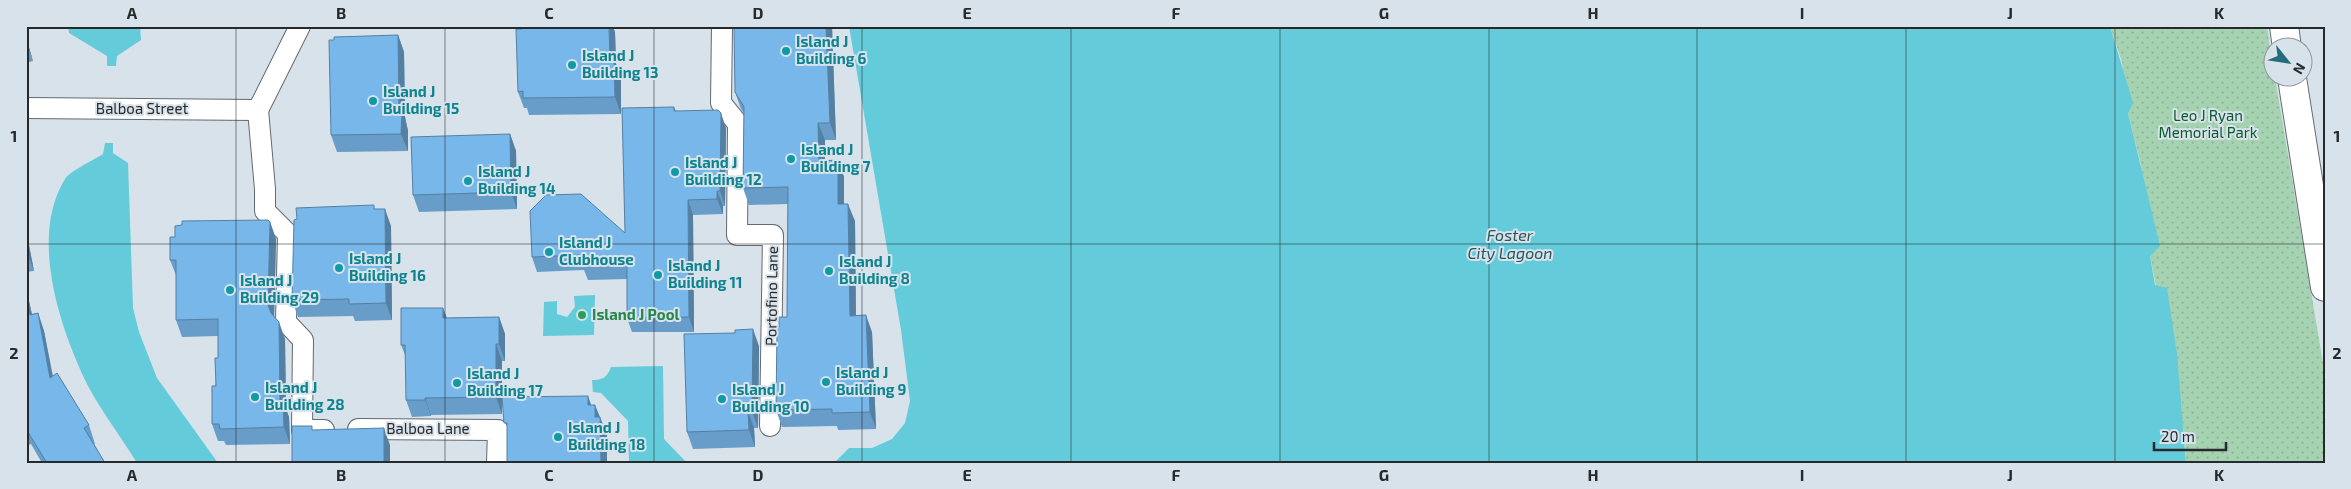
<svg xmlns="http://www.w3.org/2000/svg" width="2351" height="489" viewBox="0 0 2351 489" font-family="'Exo 2',sans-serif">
	<defs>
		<pattern id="green-dots" width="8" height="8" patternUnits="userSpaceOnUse" patternTransform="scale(1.25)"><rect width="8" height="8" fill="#a5d3b1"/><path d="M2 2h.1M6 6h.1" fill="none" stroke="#8eb599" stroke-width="1.8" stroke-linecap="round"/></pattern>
	</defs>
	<rect width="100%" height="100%" fill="#d8e2ea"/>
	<polygon fill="url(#green-dots)" points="2110,26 2267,26 2274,78 2275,78 2325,375 2325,463 2186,463 2185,438 2150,255 2141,165 2128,113 2122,62"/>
	<g fill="#64cbda">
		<polygon points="68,26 140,26 141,40 117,56 116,66 107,66 107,56 69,33"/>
		<polygon points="849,26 2110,26 2133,103 2128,113 2160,246 2150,256 2155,285 2167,288 2177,354 2186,463 834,463 849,448 872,448 892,439 905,423 910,401 901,330"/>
		<path d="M 105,143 L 113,143 L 113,153 L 128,163 L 133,308 L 139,332 L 157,378 L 218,463 L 137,463 C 121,437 102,412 88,386 C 60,329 29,237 65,179 C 70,171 94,160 103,154 Z"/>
		<polygon points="595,295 594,335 543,336 544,302 557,301 557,314 567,317 575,307 574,296"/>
		<path d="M 663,366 L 664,439 L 687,463 L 629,463 L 628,421 L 601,393 L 593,392 L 592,380 C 602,380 607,378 611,367 Z"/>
	</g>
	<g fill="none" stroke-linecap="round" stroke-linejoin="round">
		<defs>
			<g id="minor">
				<polyline points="722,26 721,103 738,124 737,235 773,235 770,426"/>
				<polyline points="26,108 258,110"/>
				<polyline points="258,110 265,189 265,211 288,234 286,322 303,340 302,430 324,430"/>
				<polyline points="258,110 300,26"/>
				<polyline points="358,429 498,430 497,463"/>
			</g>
			<g id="secondary">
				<polyline points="2284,26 2287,48"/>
				<polyline points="2292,78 2325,287"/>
			</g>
		</defs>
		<use href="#minor" stroke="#626a72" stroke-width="22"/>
		<use href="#secondary" stroke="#626a72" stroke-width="30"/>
		<use href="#minor" stroke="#fff" stroke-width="20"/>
		<use href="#secondary" stroke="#fff" stroke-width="28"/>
	</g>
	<g fill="#679dc8">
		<polygon points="832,26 836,140 825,140 825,161 838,160 844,177 844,204 855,221 856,315 872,332 876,429 838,430 837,426 782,427 776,410 779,327 787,317 788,204 749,205 743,188 744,113 741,109 735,92"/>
		<polygon points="522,29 615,32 616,64 621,77 621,114 529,115 527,108 524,108 518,92"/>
		<polygon points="398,35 404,52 405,117 408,131 408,151 337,152 331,135"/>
		<polygon points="26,37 33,61 26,63"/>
		<polygon points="674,107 676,111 726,128 725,206 723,206 723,214 693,215 694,332 632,332 627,318 627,279 588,280 584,270 537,272 532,257 625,233"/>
		<polygon points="510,134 516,151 517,209 419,212 413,195"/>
		<polygon points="26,199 29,214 26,215"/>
		<polygon points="376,209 391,226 392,320 355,321 353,316 298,317 292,300"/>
		<polygon points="270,222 276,239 274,317 285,339 286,409 289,417 290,444 226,445 224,441 218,441 212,424 218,358 218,336 182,337 176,320 176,275 170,260 175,237"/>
		<polygon points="26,230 34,271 26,272"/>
		<polygon points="26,288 32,314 38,313 44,331 53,376 89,425 95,444 94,444 105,463 42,463 31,444 26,446"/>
		<polygon points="443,308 447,318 499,317 505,334 505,361 502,361 502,414 431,415 431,416 412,417 406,400 406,357 401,345"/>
		<polygon points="759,346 758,428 754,428 755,447 693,449 687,432"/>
	</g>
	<g fill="#5480a3">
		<polygon points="609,26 613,26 615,32 616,64 621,77 621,114 615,97 610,61"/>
		<polygon points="826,26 832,26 836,140 830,123"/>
		<polygon points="398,35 404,52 405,117 408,131 408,151 401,134 399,106"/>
		<polygon points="26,37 33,61 27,44"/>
		<polygon points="721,113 726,128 725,206 720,191"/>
		<polygon points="818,123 825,140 825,178 819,161"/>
		<polygon points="510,134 516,151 517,209 511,192"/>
		<polygon points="838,160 844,177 844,221 838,204"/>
		<polygon points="717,191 723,206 723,214 717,199"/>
		<polygon points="26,199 29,214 26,206"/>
		<polygon points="688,200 693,215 694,332 689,317"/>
		<polygon points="848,204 855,221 856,332 850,316"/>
		<polygon points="385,209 391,226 392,320 386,303"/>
		<polygon points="270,222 276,239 274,322 268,305"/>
		<polygon points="26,230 34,271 27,252 26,246"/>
		<polygon points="26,288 36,333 30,315 26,299"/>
		<polygon points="443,308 449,325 443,318"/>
		<polygon points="38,313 44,331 56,396 50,378"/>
		<polygon points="866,315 872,332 876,429 870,412"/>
		<polygon points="499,317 505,334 505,361 499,344"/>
		<polygon points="279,322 285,339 286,409 289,417 290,444 284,427 280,400"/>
		<polygon points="753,329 759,346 758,428 752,411"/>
		<polygon points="496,344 502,361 502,414 496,397"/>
		<polygon points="588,396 594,413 588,405"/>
		<polygon points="425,398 431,415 431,416 425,400"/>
		<polygon points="595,405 607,434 607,463 601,463 595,417"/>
		<polygon points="748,411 754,428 755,447 749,430"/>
		<polygon points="384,428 390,445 390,463 384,463"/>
	</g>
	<g fill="#78b7e9" stroke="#5480a3">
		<polygon points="522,26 609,26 610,61 614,60 615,97 523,98 523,91 518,92 516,29 522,29"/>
		<polygon points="734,26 826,26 830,123 818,123 819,161 838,160 838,204 848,204 850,316 866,315 870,412 832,413 832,409 776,410 777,327 779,327 779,317 787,317 788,187 743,188 744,107 735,92"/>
		<polygon points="398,35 399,106 400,106 402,114 401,134 331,135 329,40 334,40 334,37"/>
		<polygon points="674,107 674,111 718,110 721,113 720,191 717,191 717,199 688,200 689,317 627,318 627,264 582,265 582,255 532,257 530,211 546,195 581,194 625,233 622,108"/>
		<polygon points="510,134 511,192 413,195 411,137"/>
		<polygon points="374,205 374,209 385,209 386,303 349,304 349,299 292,300 294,220 297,219 296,208"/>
		<polygon points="268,220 270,222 268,305 271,313 279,322 280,400 283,400 284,427 220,429 219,424 212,424 212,386 216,386 215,358 218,358 218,319 176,320 176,260 170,260 170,237 175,237 175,226 182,225 182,221"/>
		<polygon points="26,299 30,315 38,313 50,378 57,373 89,425 84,428 105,463 47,463 26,429"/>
		<polygon points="401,308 443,308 443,318 499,317 499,344 496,344 496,397 425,398 425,400 406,400 405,345 401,345"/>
		<polygon points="753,329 752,411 748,411 749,430 687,432 684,334 735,333 735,330"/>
		<polygon points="588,396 588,405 595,405 595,417 600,417 601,463 507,463 507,423 504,423 502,397"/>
		<polygon points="292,426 312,426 312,430 384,428 384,463 292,463"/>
	</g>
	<path fill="none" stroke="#262a2d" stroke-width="1" stroke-opacity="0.55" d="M 236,26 L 236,463M 445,26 L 445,463M 654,26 L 654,463M 862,26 L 862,463M 1071,26 L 1071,463M 1280,26 L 1280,463M 1489,26 L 1489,463M 1697,26 L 1697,463M 1906,26 L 1906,463M 2115,26 L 2115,463M 26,244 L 2325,244"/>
	<g fill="#0f9aa8" stroke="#d8e2ea" stroke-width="2">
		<circle cx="786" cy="51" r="5"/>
		<circle cx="572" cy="65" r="5"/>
		<circle cx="373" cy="101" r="5"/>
		<circle cx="791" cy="159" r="5"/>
		<circle cx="675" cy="172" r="5"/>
		<circle cx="468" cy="181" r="5"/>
		<circle cx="549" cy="252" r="5"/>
		<circle cx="339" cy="268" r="5"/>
		<circle cx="829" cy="271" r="5"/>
		<circle cx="658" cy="275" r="5"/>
		<circle cx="230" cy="290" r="5"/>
		<circle cx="826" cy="382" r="5"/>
		<circle cx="457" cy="383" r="5"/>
		<circle cx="255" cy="397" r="5"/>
		<circle cx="722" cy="399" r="5"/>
		<circle cx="558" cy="437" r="5"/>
	</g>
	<circle fill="#2e9e5b" stroke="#d8e2ea" stroke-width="2" cx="582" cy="315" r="5"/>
	<g text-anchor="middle" stroke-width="4" stroke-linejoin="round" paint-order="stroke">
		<g font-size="15" font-weight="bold" fill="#0d838f" stroke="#d8e2ea" text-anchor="start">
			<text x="796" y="47">Island J<tspan x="796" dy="17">Building 6</tspan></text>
			<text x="582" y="61">Island J<tspan x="582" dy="17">Building 13</tspan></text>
			<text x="383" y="97">Island J<tspan x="383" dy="17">Building 15</tspan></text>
			<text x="801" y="155">Island J<tspan x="801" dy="17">Building 7</tspan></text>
			<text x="685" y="168">Island J<tspan x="685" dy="17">Building 12</tspan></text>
			<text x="478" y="177">Island J<tspan x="478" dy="17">Building 14</tspan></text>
			<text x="559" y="248">Island J<tspan x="559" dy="17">Clubhouse</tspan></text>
			<text x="349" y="264">Island J<tspan x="349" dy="17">Building 16</tspan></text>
			<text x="839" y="267">Island J<tspan x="839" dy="17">Building 8</tspan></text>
			<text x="668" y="271">Island J<tspan x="668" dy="17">Building 11</tspan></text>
			<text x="240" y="286">Island J<tspan x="240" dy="17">Building 29</tspan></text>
			<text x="836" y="378">Island J<tspan x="836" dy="17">Building 9</tspan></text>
			<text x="467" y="379">Island J<tspan x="467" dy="17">Building 17</tspan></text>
			<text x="265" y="393">Island J<tspan x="265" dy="17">Building 28</tspan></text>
			<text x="732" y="395">Island J<tspan x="732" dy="17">Building 10</tspan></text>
			<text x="568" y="433">Island J<tspan x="568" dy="17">Building 18</tspan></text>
		</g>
		<g font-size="15" fill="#262a2d" stroke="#d8e2ea">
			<text x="142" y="114">Balboa Street</text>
			<text transform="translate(772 296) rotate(-89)" y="5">Portofino Lane</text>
			<text x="428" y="434">Balboa Lane</text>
		</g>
		<g font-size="15" fill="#0a5a2e" stroke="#d8e2ea">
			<text x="2208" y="121">Leo J Ryan<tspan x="2208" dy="17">Memorial Park</tspan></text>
		</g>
		<g font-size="15" font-weight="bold" fill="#27864d" stroke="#d8e2ea" text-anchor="start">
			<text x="592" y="320">Island J Pool</text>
		</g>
		<g font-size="16" font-style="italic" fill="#28565d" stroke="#d8e2ea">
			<text x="1510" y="241">Foster<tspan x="1510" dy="18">City Lagoon</tspan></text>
		</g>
	</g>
	<rect width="2351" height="489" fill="none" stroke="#d8e2ea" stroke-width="55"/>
	<g transform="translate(2288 62) rotate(120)"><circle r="24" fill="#d8e2ea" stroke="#91989e"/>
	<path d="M0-4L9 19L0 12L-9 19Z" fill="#256e79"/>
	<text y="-8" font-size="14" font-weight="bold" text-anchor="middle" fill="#262a2d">N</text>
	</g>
	<path d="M2154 442v8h72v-8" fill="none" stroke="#262a2d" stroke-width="2.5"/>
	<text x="2161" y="442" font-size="15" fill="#262a2d" stroke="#d8e2ea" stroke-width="4" paint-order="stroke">20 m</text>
	<rect x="28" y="28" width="2296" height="434" fill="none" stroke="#262a2d" stroke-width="2"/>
	<g font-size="16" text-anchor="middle" font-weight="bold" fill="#262a2d">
		<text x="132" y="19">A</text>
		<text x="341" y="19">B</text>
		<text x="549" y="19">C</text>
		<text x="758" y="19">D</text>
		<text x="967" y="19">E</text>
		<text x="1176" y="19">F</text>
		<text x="1384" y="19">G</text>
		<text x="1593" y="19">H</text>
		<text x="1802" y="19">I</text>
		<text x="2010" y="19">J</text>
		<text x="2219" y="19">K</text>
		<text x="14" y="142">1</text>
		<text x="2337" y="142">1</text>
		<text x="14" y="359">2</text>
		<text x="2337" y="359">2</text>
		<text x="132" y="481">A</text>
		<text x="341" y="481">B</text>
		<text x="549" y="481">C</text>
		<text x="758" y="481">D</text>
		<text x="967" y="481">E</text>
		<text x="1176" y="481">F</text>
		<text x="1384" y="481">G</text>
		<text x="1593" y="481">H</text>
		<text x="1802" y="481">I</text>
		<text x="2010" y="481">J</text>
		<text x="2219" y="481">K</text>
	</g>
</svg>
